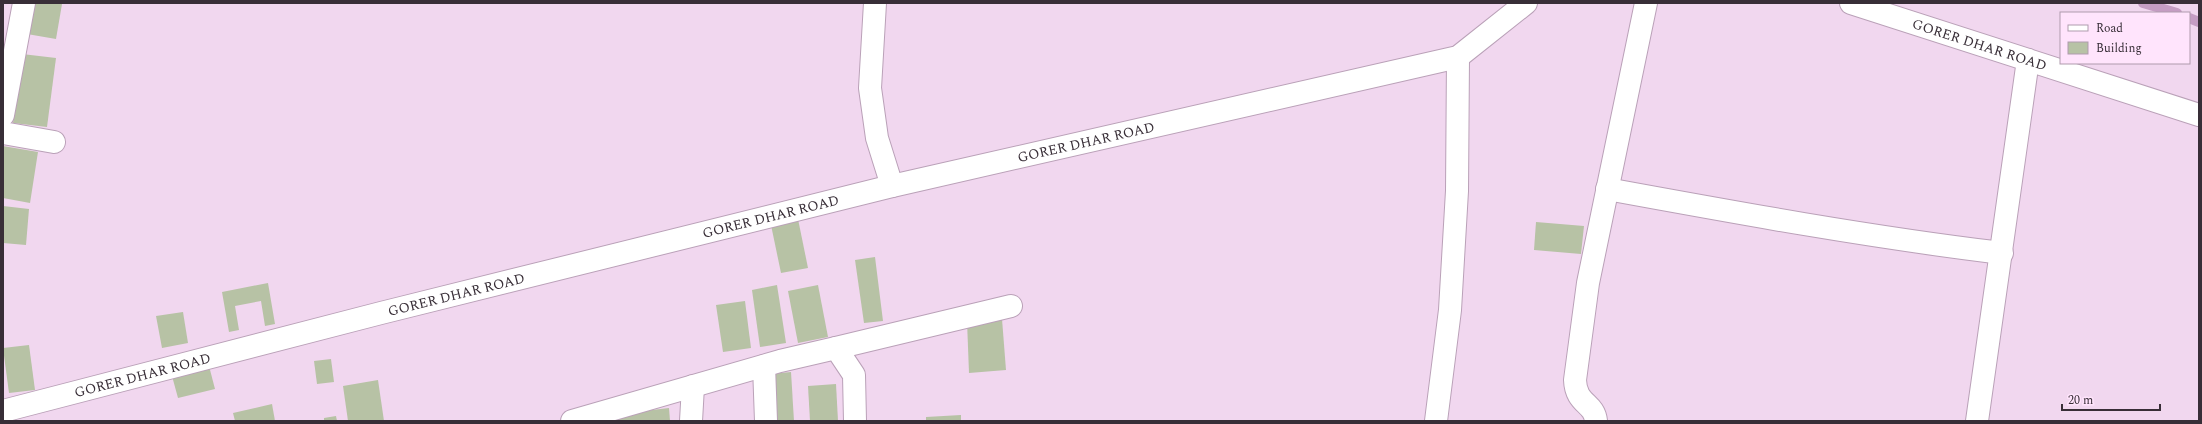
<svg xmlns="http://www.w3.org/2000/svg" width="2202" height="424" viewBox="0 0 2202 424" font-family="Spectral,serif">
	<rect width="100%" height="100%" fill="#f1d7ef"/>
	<g fill="none" stroke-linecap="round" stroke-linejoin="round">
		<g stroke="#c59dc3" stroke-width="10">
			<polyline points="2143,3 2177,13"/>
			<polyline points="2189,18 2199,22"/>
		</g>
	</g>
	<g fill="#b7c2a5">
		<polygon points="33,3 62,4 56,39 27,34"/>
		<polygon points="22,54 56,58 47,127 13,123"/>
		<polygon points="3,146 38,152 30,203 3,198"/>
		<polygon points="3,206 29,209 26,245 3,243"/>
		<polygon points="798,219 808,268 781,273 771,225"/>
		<polygon points="1536,222 1584,226 1581,254 1534,250"/>
		<polygon points="875,257 883,321 864,323 855,260"/>
		<polygon points="268,283 275,324 265,326 261,301 235,306 239,330 229,332 222,292"/>
		<polygon points="777,285 786,343 760,347 752,290"/>
		<polygon points="818,285 828,337 798,343 788,291"/>
		<polygon points="745,301 751,348 723,352 716,305"/>
		<polygon points="183,312 188,343 162,348 156,316"/>
		<polygon points="1002,319 1006,370 969,373 967,321"/>
		<polygon points="29,345 35,390 9,393 3,348"/>
		<polygon points="331,359 334,382 317,384 314,361"/>
		<polygon points="209,366 215,389 178,398 172,376"/>
		<polygon points="791,372 794,421 774,421 770,374"/>
		<polygon points="378,380 384,421 348,421 343,386"/>
		<polygon points="836,384 838,421 810,421 808,386"/>
		<polygon points="272,404 275,421 235,421 233,413"/>
		<polygon points="669,408 670,421 619,421 618,414"/>
		<polygon points="961,415 961,421 926,421 926,417"/>
		<polygon points="336,416 337,421 324,421 324,418"/>
	</g>
	<g fill="none" stroke-linecap="round" stroke-linejoin="round">
		<defs>
			<g id="minor">
				<polyline points="875,3 870,88 877,138 892,186"/>
				<path id="s1" d="M 1851,3 L 2199,115"/>
				<polyline points="3,115 24,3"/>
				<polyline points="3,133 54,142"/>
				<path d="M 1607,189 C 1738,213 1869,237 2002,253"/>
				<polyline points="836,348 1011,306"/>
				<polyline points="764,366 766,421"/>
				<path id="s2" d="M 3,411 L 381,313 L 892,186 L 1458,57 L 1526,3"/>
				<polyline points="572,421 780,361 836,348 854,375 855,421"/>
				<polyline points="691,421 693,386"/>
				<polyline points="1436,421 1450,310 1457,191 1458,57"/>
				<path d="M 1596,421 C 1594,402 1576,405 1575,380 L 1588,283 L 1646,3"/>
				<polyline points="1977,421 2028,60"/>
			</g>
		</defs>
		<use href="#minor" stroke="#baa1b8" stroke-width="24"/>
		<use href="#minor" stroke="#fff" stroke-width="22"/>
	</g>
	<g text-anchor="middle" stroke-width="3.5" stroke-linejoin="round" paint-order="stroke">
		<g font-size="14" fill="#382e37" stroke="#ffe4fc">
			<text dy="5" stroke="none"><textPath href="#s1" startOffset="135">GORER DHAR ROAD</textPath></text>
			<text dy="5" stroke="none"><textPath href="#s2" startOffset="1116">GORER DHAR ROAD</textPath></text>
			<text dy="5" stroke="none"><textPath href="#s2" startOffset="792">GORER DHAR ROAD</textPath></text>
			<text dy="5" stroke="none"><textPath href="#s2" startOffset="468">GORER DHAR ROAD</textPath></text>
			<text dy="5" stroke="none"><textPath href="#s2" startOffset="144">GORER DHAR ROAD</textPath></text>
		</g>
	</g>
	<rect width="2202" height="424" fill="none" stroke="#382e37" stroke-width="8"/>
	<rect x="2060" y="12" width="130" height="52" fill="#ffe4fc" stroke="#af9bad"/>
	<rect x="2068" y="25" width="20" height="6" fill="#ffffff" stroke="#af9bad"/>
	<text x="2096" y="32" font-size="12" fill="#382e37">Road</text>
	<rect x="2068" y="42" width="20" height="12" fill="#b7c2a5" stroke="#af9bad"/>
	<text x="2096" y="52" font-size="12" fill="#382e37">Building</text>
	<path d="M2062 404v6h98v-6" fill="none" stroke="#382e37" stroke-width="2"/>
	<text x="2068" y="404" font-size="12" fill="#382e37" stroke="#ffe4fc" stroke-width="3" paint-order="stroke">20 m</text>
</svg>
